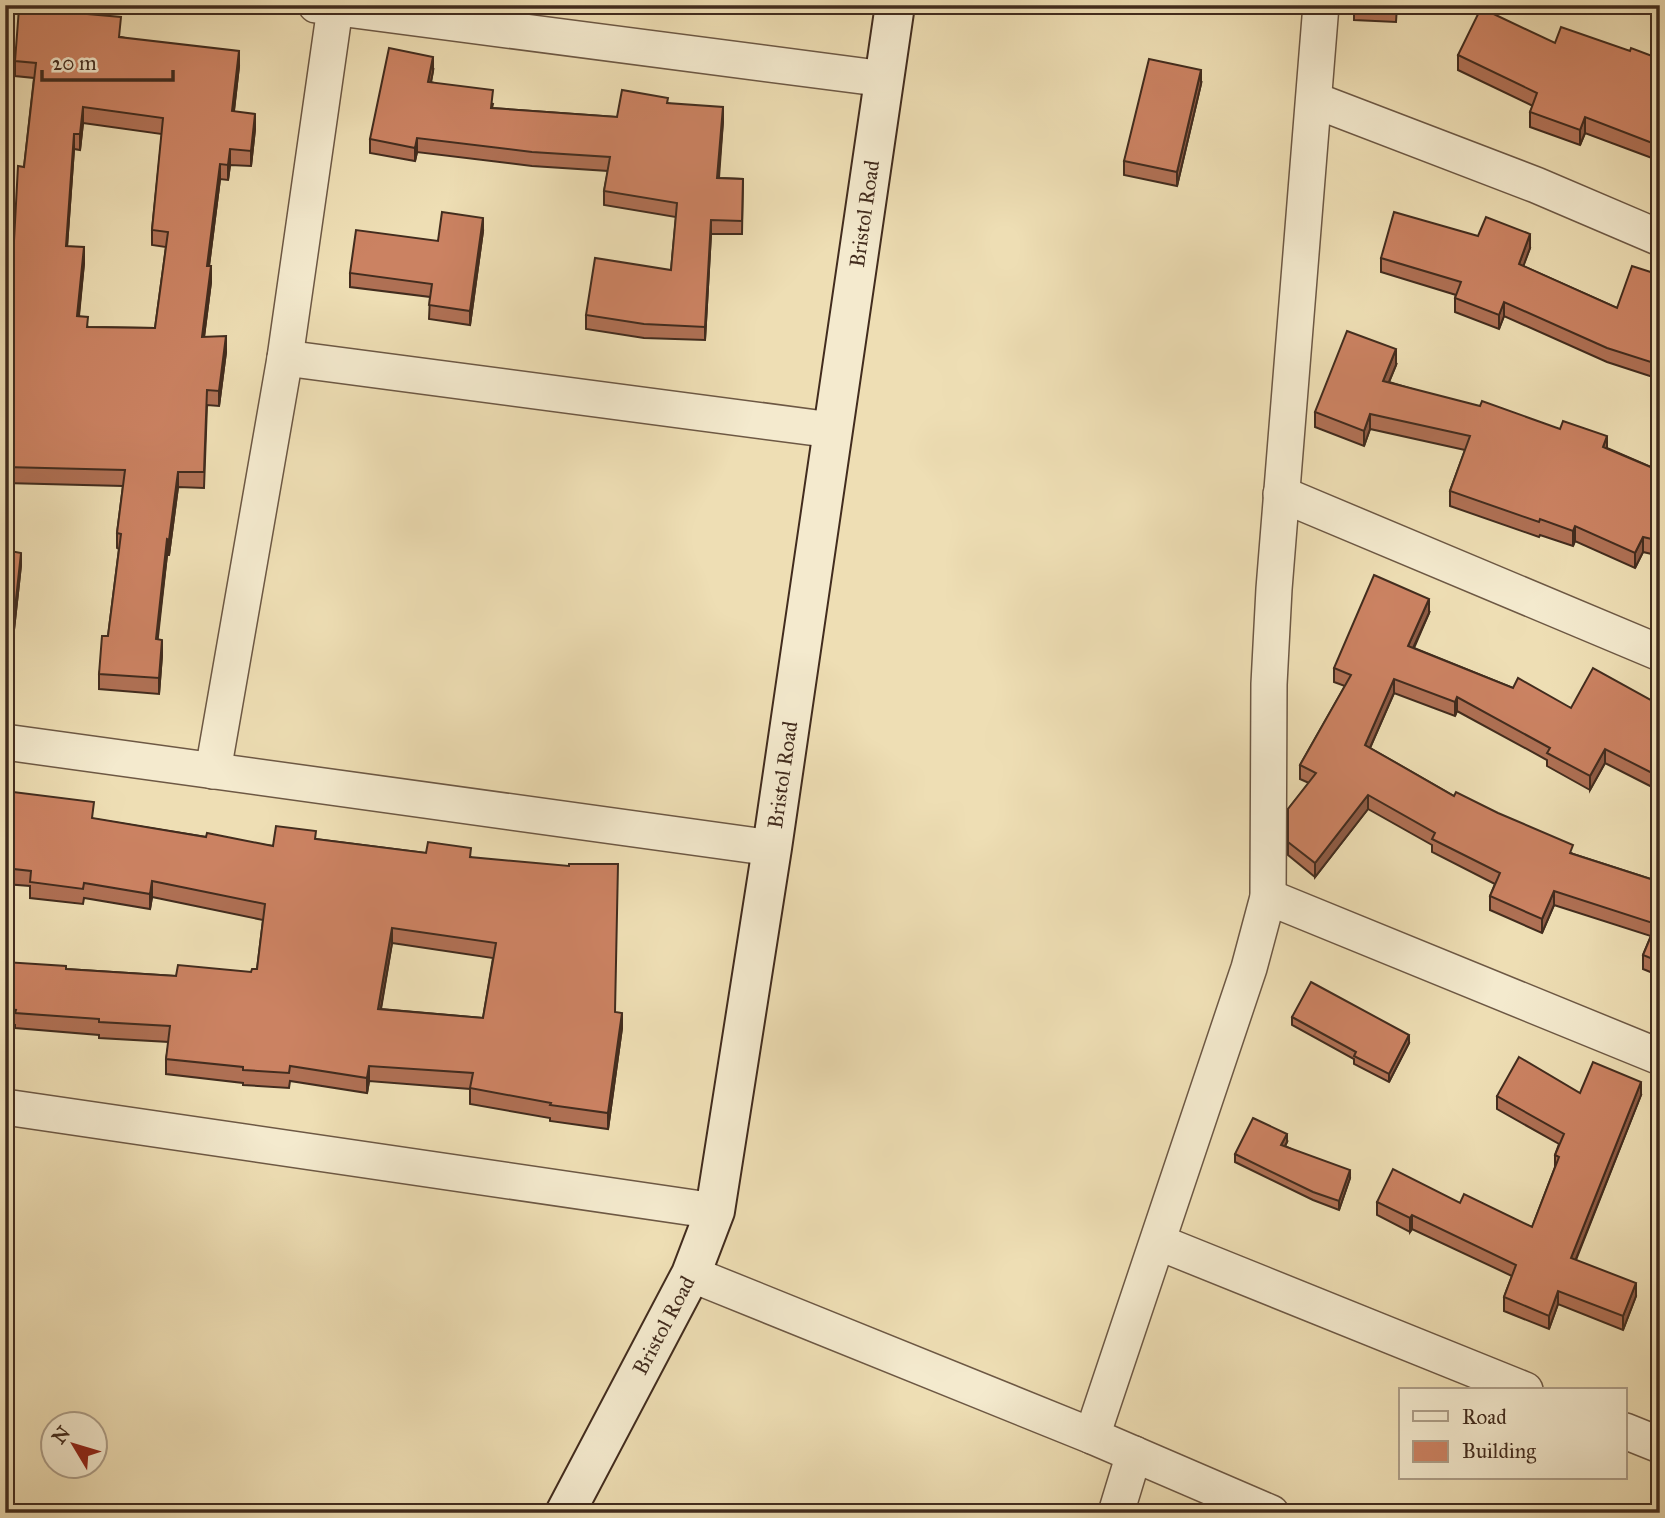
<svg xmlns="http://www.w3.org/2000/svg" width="1665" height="1518" viewBox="0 0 1665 1518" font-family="'IM FELL Great Primer',serif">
	<rect width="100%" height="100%" fill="#eedeb4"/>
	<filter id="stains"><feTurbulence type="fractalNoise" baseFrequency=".00286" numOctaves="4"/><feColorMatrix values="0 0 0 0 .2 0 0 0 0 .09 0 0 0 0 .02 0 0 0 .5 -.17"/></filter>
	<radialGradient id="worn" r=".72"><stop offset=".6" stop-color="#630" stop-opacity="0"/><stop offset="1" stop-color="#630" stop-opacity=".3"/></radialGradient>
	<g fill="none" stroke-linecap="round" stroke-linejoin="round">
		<defs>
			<g id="street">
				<polyline points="316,5 885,79"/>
				<polyline points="1314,100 1536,185 1660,238"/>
				<polyline points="285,358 832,430"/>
				<polyline points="1281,494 1660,653"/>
				<polyline points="5,742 772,848"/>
				<polyline points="213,771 285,358 335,8"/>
				<polyline points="1268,897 1660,1057"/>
				<polyline points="5,1107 715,1211"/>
				<polyline points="1158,1242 1525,1390"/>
				<polyline points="691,1274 1092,1436 1271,1513"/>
				<polyline points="1625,1431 1660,1445"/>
				<polyline points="1092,1436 1249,968 1268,897 1269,684 1274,589 1321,5"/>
				<polyline points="1116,1513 1134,1454"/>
			</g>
			<g id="secondary">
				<path id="s1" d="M 565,1513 L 691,1274 L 715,1211 L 772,848 L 895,5"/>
			</g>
		</defs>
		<use href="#street" stroke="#6d5844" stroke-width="38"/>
		<use href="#secondary" stroke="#422c1e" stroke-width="42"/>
		<use href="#street" stroke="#f4eace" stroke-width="35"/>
		<use href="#secondary" stroke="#f4eace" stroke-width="38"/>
	</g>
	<g fill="#af7054" stroke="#422c1e" stroke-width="2" fill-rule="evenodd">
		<polygon points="733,5 748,5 747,8"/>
		<polygon points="1354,5 1408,5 1397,6 1396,22 1354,20"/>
		<path d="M 121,37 L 239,66 L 234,111 L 255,129 L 251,166 L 230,165 L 228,180 L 220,179 L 209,266 L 211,282 L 204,337 L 226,352 L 219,406 L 207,405 L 204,488 L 178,487 L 169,555 L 167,555 L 157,639 L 162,655 L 159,694 L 99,689 L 99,674 L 108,636 L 119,549 L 117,548 L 117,533 L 123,486 L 5,483 L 5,240 L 14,241 L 24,167 L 34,78 L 15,76 L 15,61 ZM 83,123 L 162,134 L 152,230 L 152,245 L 166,247 L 155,328 L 88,327 L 79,316 L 84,263 L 67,246 L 74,149 L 80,150 Z"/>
		<polygon points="1555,43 1630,51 1660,59 1660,161 1585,133 1580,145 1530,127 1530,112 1533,106 1458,70 1458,55"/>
		<polygon points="433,71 431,82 493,104 492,108 617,117 668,103 723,121 719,178 743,179 742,234 711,234 705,340 644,338 586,329 586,315 671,270 676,217 604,205 604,191 608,171 532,166 417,152 415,161 370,153 370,139"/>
		<polygon points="1201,84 1177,186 1124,175 1124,161"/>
		<polygon points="483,231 470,325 429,319 430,297 350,287 350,273 438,241"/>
		<polygon points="1478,236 1530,248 1523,266 1617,308 1660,275 1660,397 1653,392 1653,377 1607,362 1504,316 1499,329 1455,312 1455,298 1456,295 1381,272 1381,258"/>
		<polygon points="1396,365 1389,382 1607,448 1660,471 1660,556 1643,552 1635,568 1575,541 1573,546 1540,535 1539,537 1450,506 1450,491 1465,450 1370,429 1364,446 1315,427 1315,412"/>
		<polygon points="5,550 21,565 9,676 5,676"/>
		<polygon points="1429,613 1414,648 1513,688 1571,708 1660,705 1660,791 1605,763 1590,790 1547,766 1547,760 1457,711 1455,716 1394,693 1370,748 1454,796 1573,854 1660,882 1660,976 1643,969 1643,955 1651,936 1554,905 1542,933 1490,910 1490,896 1495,884 1432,852 1432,845 1368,809 1315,877 1288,855 1288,809 1309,783 1300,779 1300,765 1345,686 1334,682 1334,668"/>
		<path d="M 5,785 L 6,791 L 94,819 L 206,837 L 273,846 L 316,839 L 426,853 L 471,857 L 615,1012 L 622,1028 L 608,1129 L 550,1121 L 550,1118 L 470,1104 L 470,1089 L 369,1081 L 367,1093 L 290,1081 L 289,1088 L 243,1085 L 243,1083 L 166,1074 L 166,1059 L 169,1042 L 99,1038 L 99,1035 L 15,1028 L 15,1025 L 5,1024 L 5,962 L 66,969 L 176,976 L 251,972 L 257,969 L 263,920 L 152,897 L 150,909 L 84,898 L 83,904 L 30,898 L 30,886 L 5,884 ZM 392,943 L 493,958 L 483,1018 L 381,1009 Z"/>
		<polygon points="1292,1017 1409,1043 1389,1082 1354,1064 1354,1059 1292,1025"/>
		<polygon points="1641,1095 1576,1260 1636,1296 1623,1330 1558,1304 1549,1329 1504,1311 1504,1297 1512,1276 1412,1229 1410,1232 1377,1215 1377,1202 1460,1203 1532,1227 1555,1167 1555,1155 1559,1144 1497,1109 1497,1096"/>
		<polygon points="1287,1142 1285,1146 1350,1178 1339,1210 1313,1200 1235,1162 1235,1154"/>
	</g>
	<g fill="#8e5b45" stroke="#422c1e" stroke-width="2">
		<polygon points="239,51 239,66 232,127 232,111"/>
		<polygon points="433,57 433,71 428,96 428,82"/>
		<polygon points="1201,70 1201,84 1177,186 1177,172"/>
		<polygon points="83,107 83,123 80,150 80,134"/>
		<polygon points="723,107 723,121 717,192 717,178"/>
		<polygon points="255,114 255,129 251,166 251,151"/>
		<polygon points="1585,117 1585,133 1580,145 1580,130"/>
		<polygon points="74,134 74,149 66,261 66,246"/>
		<polygon points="417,138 417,152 415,161 415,148"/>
		<polygon points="230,149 230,165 228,180 228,165"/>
		<polygon points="220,164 220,179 207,281 207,266"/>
		<polygon points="483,218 483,231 470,325 470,311"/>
		<polygon points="711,220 711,234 705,340 705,327"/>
		<polygon points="1530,234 1530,248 1519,278 1519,264"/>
		<polygon points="84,247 84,263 77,332 77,316"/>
		<polygon points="211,266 211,282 202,352 202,337"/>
		<polygon points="1504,302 1504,316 1499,329 1499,315"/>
		<polygon points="1660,310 1660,323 1656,335 1656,322"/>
		<polygon points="226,336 226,352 219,406 219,391"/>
		<polygon points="1396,349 1396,365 1383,396 1383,381"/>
		<polygon points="1370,414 1370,429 1364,446 1364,431"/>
		<polygon points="1607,436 1607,451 1603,447"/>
		<polygon points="178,472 178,487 169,555 169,540"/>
		<polygon points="1575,526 1575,541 1573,546 1573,531"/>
		<polygon points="1643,537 1643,552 1635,568 1635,553"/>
		<polygon points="167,539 167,555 156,655 156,639"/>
		<polygon points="21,553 21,565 9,676 9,664"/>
		<polygon points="1429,599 1429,613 1408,659 1408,646"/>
		<polygon points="162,640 162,655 159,694 159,678"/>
		<polygon points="1394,679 1394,693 1365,759 1365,745"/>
		<polygon points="1457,697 1457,711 1455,716 1455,702"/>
		<polygon points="1605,749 1605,763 1590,790 1590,776"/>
		<polygon points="1368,795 1368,809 1315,877 1315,863"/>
		<polygon points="152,881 152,897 150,909 150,894"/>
		<polygon points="1554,891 1554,905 1542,933 1542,919"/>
		<polygon points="392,928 392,943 378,1024 378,1009"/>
		<polygon points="622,1013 622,1028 608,1129 608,1113"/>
		<polygon points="1409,1035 1409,1043 1389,1082 1389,1074"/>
		<polygon points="369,1066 369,1081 367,1093 367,1078"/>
		<polygon points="1641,1082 1641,1095 1571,1271 1571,1258"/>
		<polygon points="1287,1134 1287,1142 1281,1153 1281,1145"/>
		<polygon points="1350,1170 1350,1178 1339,1210 1339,1201"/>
		<polygon points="1412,1215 1412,1229 1410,1232 1410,1218"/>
		<polygon points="1636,1283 1636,1296 1623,1330 1623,1316"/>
		<polygon points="1558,1291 1558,1304 1549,1329 1549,1316"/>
	</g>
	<g fill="#cb8262" stroke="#422c1e" stroke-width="2" fill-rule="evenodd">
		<polygon points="1354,5 1396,5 1396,8"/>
		<path d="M 19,8 L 121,17 L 119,37 L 239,51 L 232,111 L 255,114 L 251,151 L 230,149 L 228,165 L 220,164 L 207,266 L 211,266 L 202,337 L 226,336 L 219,391 L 207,390 L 204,472 L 178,472 L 169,540 L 167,539 L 156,639 L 162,640 L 159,678 L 99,674 L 102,636 L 108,636 L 121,534 L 117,533 L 125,470 L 5,467 L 5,448 L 8,431 L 5,431 L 5,240 L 14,241 L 18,166 L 24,167 L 36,63 L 15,61 ZM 83,107 L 163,118 L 152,230 L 168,232 L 155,328 L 87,327 L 88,317 L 77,316 L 84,247 L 66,246 L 74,134 L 80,134 Z"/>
		<polygon points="1481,8 1555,43 1561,27 1630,51 1631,48 1660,59 1660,146 1585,117 1580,130 1530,112 1537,93 1458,55"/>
		<polygon points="389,48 433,57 428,82 493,90 491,108 617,117 622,90 668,98 667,103 723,107 717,178 743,179 742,221 711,220 705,327 644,324 586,315 595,258 671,270 677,203 604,191 610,157 532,152 417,138 415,148 370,139"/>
		<polygon points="1149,59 1201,70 1177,172 1124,161"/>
		<polygon points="442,212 483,218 470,311 429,305 432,284 350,273 356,230 438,241"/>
		<polygon points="1394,212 1478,236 1486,217 1530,234 1519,264 1617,308 1632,266 1660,275 1660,310 1656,322 1660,324 1660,365 1607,348 1504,302 1499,315 1455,298 1461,282 1381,258"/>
		<polygon points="1347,331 1396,349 1383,381 1480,406 1482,401 1560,429 1563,421 1607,436 1603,447 1660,471 1660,541 1643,537 1635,553 1575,526 1573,531 1540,519 1539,522 1450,491 1470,436 1370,414 1364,431 1315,412"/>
		<polygon points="1660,367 1660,383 1653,378"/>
		<polygon points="5,550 21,553 9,664 5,664"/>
		<polygon points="1374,575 1429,599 1408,646 1513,688 1518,678 1571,708 1593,668 1660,705 1660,777 1605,749 1590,776 1547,753 1550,748 1457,697 1455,702 1394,679 1365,745 1454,796 1456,792 1498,813 1573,845 1570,853 1660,882 1660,962 1643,955 1656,924 1554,891 1542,919 1490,896 1500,873 1432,839 1435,833 1368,795 1315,863 1288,842 1288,809 1316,773 1300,765 1351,675 1334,668"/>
		<path d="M 5,791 L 94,802 L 92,818 L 206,837 L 207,833 L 273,846 L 276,826 L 316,831 L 315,839 L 426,853 L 428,842 L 471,848 L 470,857 L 569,866 L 569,864 L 618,864 L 615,1012 L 622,1013 L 608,1113 L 550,1105 L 551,1103 L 470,1088 L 473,1073 L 369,1066 L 367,1078 L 290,1066 L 289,1073 L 243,1070 L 243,1067 L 166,1059 L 170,1026 L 99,1022 L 99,1019 L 15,1013 L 16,1010 L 5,1009 L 5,962 L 66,966 L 66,969 L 176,976 L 178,965 L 251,972 L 252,969 L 257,969 L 265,904 L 152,881 L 150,894 L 84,883 L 83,889 L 30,882 L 31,871 L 5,868 ZM 392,928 L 496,943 L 483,1018 L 378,1009 Z"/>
		<polygon points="1311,982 1409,1035 1389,1074 1354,1056 1356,1052 1292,1017"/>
		<polygon points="1519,1057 1580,1093 1593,1062 1641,1082 1571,1258 1636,1283 1623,1316 1558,1291 1549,1316 1504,1297 1516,1265 1412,1215 1410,1218 1377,1202 1393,1169 1460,1203 1464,1194 1532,1227 1559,1157 1555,1155 1564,1134 1497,1096"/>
		<polygon points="1253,1118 1287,1134 1281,1145 1350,1170 1339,1201 1313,1192 1235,1154"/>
	</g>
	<g text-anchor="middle" stroke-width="5" stroke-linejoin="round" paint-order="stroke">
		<g font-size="21" fill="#422c1e" stroke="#f4eace">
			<text dy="7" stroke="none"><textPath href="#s1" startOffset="1346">Bristol Road</textPath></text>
			<text dy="7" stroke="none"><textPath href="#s1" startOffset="779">Bristol Road</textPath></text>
			<text dy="7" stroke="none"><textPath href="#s1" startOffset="212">Bristol Road</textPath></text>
		</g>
	</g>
	<rect width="1665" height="1518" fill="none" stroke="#eedeb4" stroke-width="28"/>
	<rect x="7" y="7" width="1651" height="1504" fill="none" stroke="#422c1e" stroke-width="3.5"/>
	<rect x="14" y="14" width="1637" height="1490" fill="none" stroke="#422c1e" stroke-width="2"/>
	<rect x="1399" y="1388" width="228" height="91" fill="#f4eace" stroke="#ad9e88" stroke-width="2"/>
	<rect x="1413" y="1411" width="35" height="10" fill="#f4eace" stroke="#ad9e88" stroke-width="2"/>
	<text x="1462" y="1424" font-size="21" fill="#422c1e">Road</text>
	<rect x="1413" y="1441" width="35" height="21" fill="#cb8262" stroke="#ad9e88" stroke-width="2"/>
	<text x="1462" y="1458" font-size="21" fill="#422c1e">Building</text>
	<g transform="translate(74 1445) rotate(308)"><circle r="33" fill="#f4eace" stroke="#ad9e88" stroke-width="2"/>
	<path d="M0-5L12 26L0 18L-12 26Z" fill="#8f2418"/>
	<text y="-10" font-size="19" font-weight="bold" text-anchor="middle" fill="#422c1e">N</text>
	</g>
	<path d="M42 70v10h131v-10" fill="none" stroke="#422c1e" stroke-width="3.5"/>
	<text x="52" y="70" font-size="21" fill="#422c1e" stroke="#f4eace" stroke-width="5" paint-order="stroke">20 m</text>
	<rect width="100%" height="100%" filter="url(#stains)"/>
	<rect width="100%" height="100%" fill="url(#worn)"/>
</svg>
